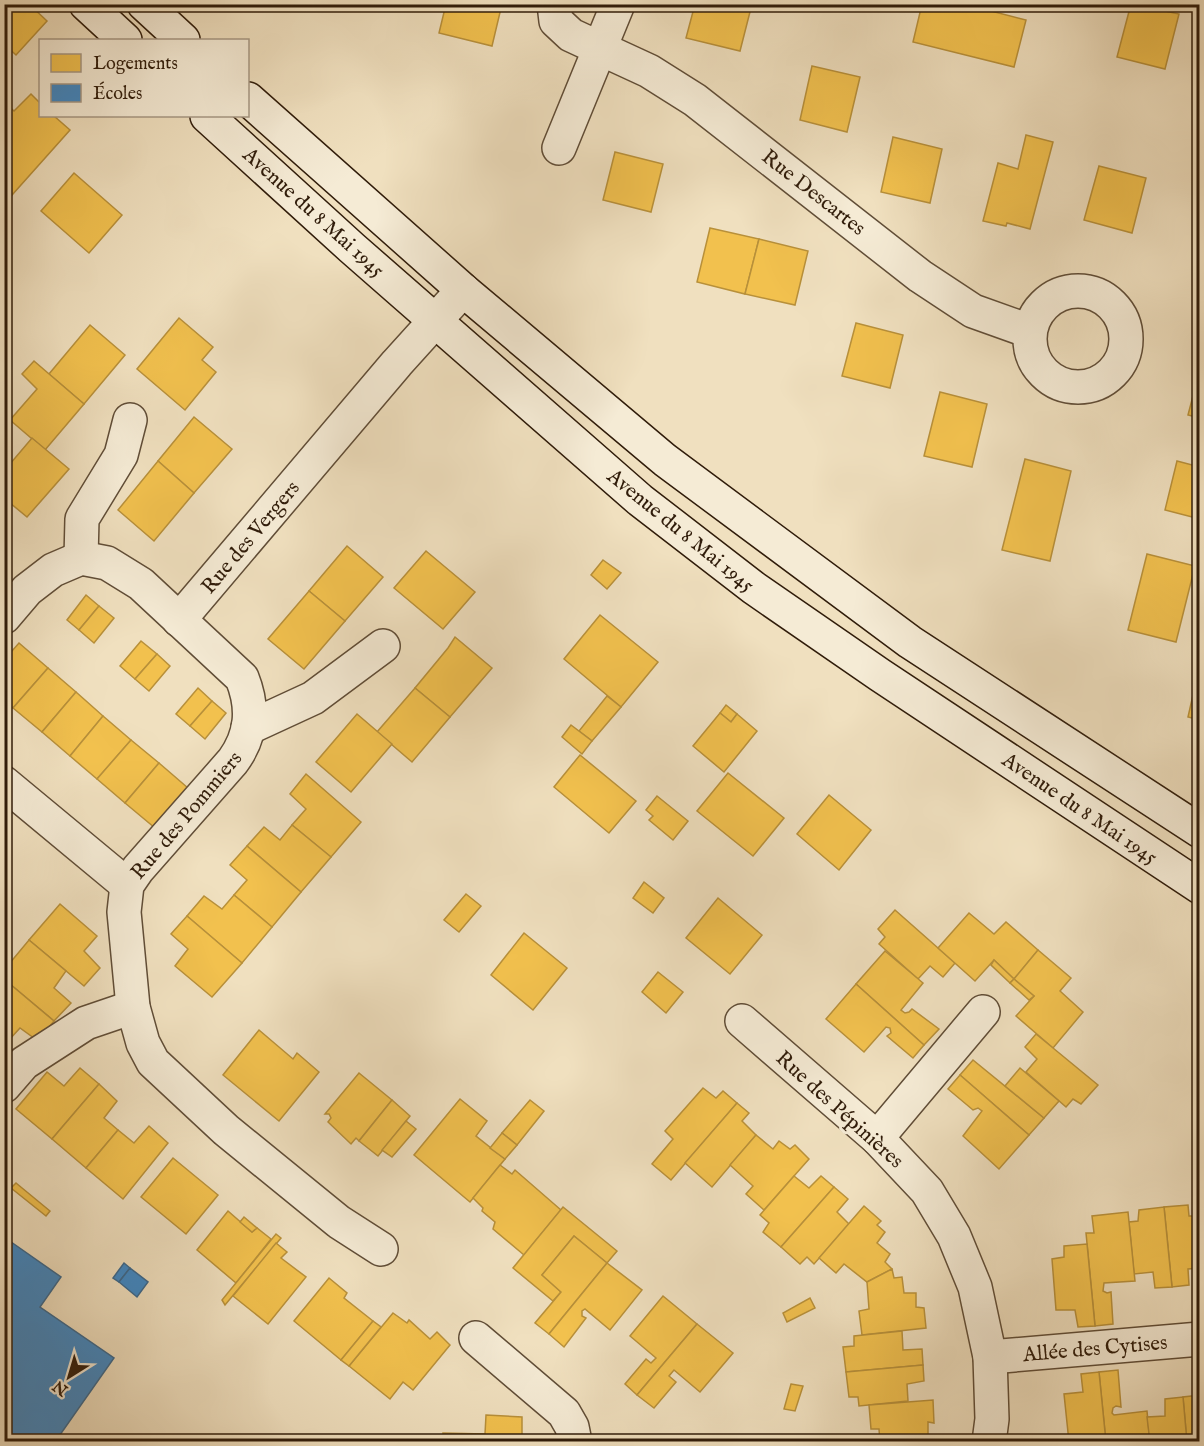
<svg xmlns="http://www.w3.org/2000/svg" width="1204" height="1446" viewBox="0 0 1204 1446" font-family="'IM FELL English',serif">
	<rect width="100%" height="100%" fill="#f0e0bf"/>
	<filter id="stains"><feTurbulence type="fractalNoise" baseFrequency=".00333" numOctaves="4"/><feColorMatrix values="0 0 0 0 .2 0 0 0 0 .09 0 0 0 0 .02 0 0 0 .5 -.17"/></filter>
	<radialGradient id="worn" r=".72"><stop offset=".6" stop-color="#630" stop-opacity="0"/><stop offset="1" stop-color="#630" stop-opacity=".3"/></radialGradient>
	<g fill="#f2c14e" stroke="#b8903a" stroke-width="1.5">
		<polygon points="4,4 29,4 47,21 16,55 4,44"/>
		<polygon points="446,4 502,4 492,46 439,33"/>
		<polygon points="695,4 752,4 740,51 686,38"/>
		<polygon points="922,4 964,4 1026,20 1014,67 913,42"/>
		<polygon points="1131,4 1179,14 1165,69 1117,57"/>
		<polygon points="812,66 860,77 847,132 800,120"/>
		<polygon points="31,94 40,103 40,116 54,116 70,130 4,204 4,102 14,111"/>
		<polygon points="1026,135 1053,142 1030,229 1007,223 1006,226 983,221 998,163 1018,169"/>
		<polygon points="893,137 942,149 930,203 881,192"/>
		<polygon points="615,152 663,164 651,212 603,200"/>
		<polygon points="1099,166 1146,178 1132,233 1084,220"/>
		<polygon points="74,173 122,215 89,253 41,211"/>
		<polygon points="710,228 759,239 745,294 697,282"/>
		<polygon points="759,239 808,251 795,305 745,294"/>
		<polygon points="179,318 213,347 202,360 216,372 185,410 137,369"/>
		<polygon points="856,323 903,335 890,388 842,376"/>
		<polygon points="90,325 125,355 84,404 49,374"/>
		<polygon points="34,361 84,404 45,450 10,420 37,389 22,374"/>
		<polygon points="1200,369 1200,418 1188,415"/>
		<polygon points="940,392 987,404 972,467 924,456"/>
		<polygon points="194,417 232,449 194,493 158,461"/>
		<polygon points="32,438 69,469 27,517 4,498 4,471"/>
		<polygon points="1025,459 1071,471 1050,561 1002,550"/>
		<polygon points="158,461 194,493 154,541 118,510"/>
		<polygon points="1177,461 1200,467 1200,519 1165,510"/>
		<polygon points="347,546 383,577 345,621 309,591"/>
		<polygon points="426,551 475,592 443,629 394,588"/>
		<polygon points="1147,554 1195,566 1176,642 1128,630"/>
		<polygon points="603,560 621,573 607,589 591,575"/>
		<polygon points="309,591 345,621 304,669 268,639"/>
		<polygon points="86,595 99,606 79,630 67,620"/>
		<polygon points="99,606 114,618 94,643 79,630"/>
		<polygon points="600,615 658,662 621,707 564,659"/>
		<polygon points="455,637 492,668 450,717 415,688 448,648"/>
		<polygon points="141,641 157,654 135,679 120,666"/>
		<polygon points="19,643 48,668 13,708 4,701 4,660"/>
		<polygon points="157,654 170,666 149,691 135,679"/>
		<polygon points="48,668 76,692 42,732 13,708"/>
		<polygon points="1195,686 1200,687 1200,720 1188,717"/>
		<polygon points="198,688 212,701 190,726 176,714"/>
		<polygon points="415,688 450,717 412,762 377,732"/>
		<polygon points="76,692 103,716 70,756 42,732"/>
		<polygon points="607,696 621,707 592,741 579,731"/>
		<polygon points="212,701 226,713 205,739 190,726"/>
		<polygon points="726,705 737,714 731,722 720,713"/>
		<polygon points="720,713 731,722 737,714 757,731 724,772 693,746"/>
		<polygon points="357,714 392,744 351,792 316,762"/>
		<polygon points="103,716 131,740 97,779 70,756"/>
		<polygon points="571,725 592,741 582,754 562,737"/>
		<polygon points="131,740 159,763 125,803 97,779"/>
		<polygon points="580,755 636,801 609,833 554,787"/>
		<polygon points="159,763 188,788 155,828 125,803"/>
		<polygon points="728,773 784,818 753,856 697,811"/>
		<polygon points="306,774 361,822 331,857 292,825 306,809 290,794"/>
		<polygon points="829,795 871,830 839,870 797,834"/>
		<polygon points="657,796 688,821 673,840 649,820 653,816 646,810"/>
		<polygon points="292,825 331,857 301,892 247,846 264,827 280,840"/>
		<polygon points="247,846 301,892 272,927 234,895 247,880 230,865"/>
		<polygon points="644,882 664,898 653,913 633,898"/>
		<polygon points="466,894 481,906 459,932 444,920"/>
		<polygon points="234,895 272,927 242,963 187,916 204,896 222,909"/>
		<polygon points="718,898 762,935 730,974 686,938"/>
		<polygon points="60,904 97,936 84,951 100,968 84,986 29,940"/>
		<polygon points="895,910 955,963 943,977 930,966 918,979 879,944 885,937 878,929"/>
		<polygon points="969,913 994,934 1006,922 1038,950 1014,979 994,960 975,981 938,948"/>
		<polygon points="187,916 242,963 212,997 175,966 188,949 171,934"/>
		<polygon points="524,933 567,968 533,1010 491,975"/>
		<polygon points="29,940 66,971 54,988 71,1003 54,1021 4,979 4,970"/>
		<polygon points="1038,950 1071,978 1060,991 1083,1012 1053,1048 1016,1016 1034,996 1014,979"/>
		<polygon points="885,951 923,983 901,1010 905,1013 909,1012 912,1009 939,1029 924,1045 856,984"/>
		<polygon points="994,960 1014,979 1010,983 991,965"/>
		<polygon points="658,972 683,992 666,1013 642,992"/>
		<polygon points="4,979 54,1021 38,1041 20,1028 8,1041 4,1039"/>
		<polygon points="1014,979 1034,996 1029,1000 1010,983"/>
		<polygon points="856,984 924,1045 913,1058 887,1036 891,1033 890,1028 886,1027 864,1052 826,1019"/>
		<polygon points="259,1030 293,1059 297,1053 319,1072 279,1121 223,1075"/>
		<polygon points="1036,1034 1098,1085 1081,1104 1073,1099 1066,1107 1026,1072 1037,1059 1025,1047"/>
		<polygon points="973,1060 1044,1118 1029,1135 960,1075"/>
		<polygon points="80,1068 99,1084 52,1139 16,1109 47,1072 64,1086"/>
		<polygon points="1020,1068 1059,1101 1044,1118 1005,1086"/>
		<polygon points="359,1073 392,1100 359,1141 356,1138 351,1144 328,1122 331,1118 329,1114 325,1114"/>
		<polygon points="960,1075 1029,1135 999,1169 963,1136 982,1111 978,1108 973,1110 948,1089"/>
		<polygon points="99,1084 117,1101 104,1118 118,1130 86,1168 52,1139"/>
		<polygon points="703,1088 716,1098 723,1091 737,1103 671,1180 652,1164 673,1139 665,1131"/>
		<polygon points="460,1099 487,1121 476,1136 505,1159 470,1202 414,1155"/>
		<polygon points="392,1100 410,1116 378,1156 359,1141"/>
		<polygon points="530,1100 544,1111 517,1145 502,1133"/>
		<polygon points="737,1103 749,1113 742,1121 756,1135 712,1187 685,1163"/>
		<polygon points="406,1121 416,1129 392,1157 382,1150"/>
		<polygon points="149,1126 168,1143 123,1199 86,1168 118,1130 134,1143"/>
		<polygon points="502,1133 517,1145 505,1159 490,1148"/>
		<polygon points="756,1135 773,1149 779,1141 790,1149 795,1145 809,1159 764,1210 746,1194 753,1186 730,1165"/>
		<polygon points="173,1158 218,1195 186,1234 141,1197"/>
		<polygon points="500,1165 512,1174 515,1170 561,1210 524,1255 493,1229 495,1222 482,1211 483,1208 473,1198"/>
		<polygon points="794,1176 809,1188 821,1176 834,1187 781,1247 763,1232 769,1223 760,1215"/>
		<polygon points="16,1183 50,1211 46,1216 11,1188"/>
		<polygon points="834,1187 848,1199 837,1212 849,1224 814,1264 807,1257 800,1264 781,1247"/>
		<polygon points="1188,1205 1189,1216 1200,1216 1200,1268 1188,1269 1189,1285 1172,1287 1164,1207"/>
		<polygon points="864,1206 881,1221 877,1225 885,1232 877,1243 890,1254 885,1262 892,1269 867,1282 844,1264 836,1273 819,1258"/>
		<polygon points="563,1207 617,1251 607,1263 574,1236 542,1275 561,1292 553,1301 513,1268"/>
		<polygon points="1164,1207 1172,1287 1155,1288 1153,1272 1134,1274 1129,1222 1138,1221 1139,1210"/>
		<polygon points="228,1211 252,1232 257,1228 271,1239 236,1283 197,1250"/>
		<polygon points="1128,1212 1135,1281 1104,1283 1103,1291 1107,1293 1111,1292 1113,1324 1095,1326 1086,1233 1094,1233 1092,1216"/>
		<polygon points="244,1217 257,1228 252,1232 240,1222"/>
		<polygon points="276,1234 281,1238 225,1305 222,1300"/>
		<polygon points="574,1236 607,1263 549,1334 535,1323 561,1292 542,1275"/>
		<polygon points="276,1243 287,1252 281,1258 306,1277 268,1324 233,1296"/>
		<polygon points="1087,1244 1095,1326 1078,1327 1075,1310 1056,1310 1052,1259 1064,1257 1064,1246"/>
		<polygon points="607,1263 642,1290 610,1330 585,1309 582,1311 582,1316 586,1318 564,1347 549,1334"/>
		<polygon points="892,1269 894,1278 902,1277 904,1293 916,1293 916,1307 924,1308 926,1328 862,1335 859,1311 869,1309 867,1282"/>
		<polygon points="329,1278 347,1293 344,1298 373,1321 341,1360 294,1321"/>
		<polygon points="663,1296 697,1324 637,1395 625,1384 646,1359 651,1363 656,1358 630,1336"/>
		<polygon points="810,1298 815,1308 787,1322 783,1313"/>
		<polygon points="393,1313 407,1323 409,1320 430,1339 437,1332 450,1345 413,1390 403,1382 390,1399 349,1366"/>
		<polygon points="373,1321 381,1327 349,1366 341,1360"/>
		<polygon points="697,1324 733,1353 700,1392 674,1370 669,1376 676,1382 654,1408 637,1395"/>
		<polygon points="902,1331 903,1350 922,1349 923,1365 846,1372 843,1347 854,1346 854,1336"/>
		<polygon points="923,1365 924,1381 907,1384 908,1401 859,1406 858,1397 849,1397 846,1372"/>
		<polygon points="1118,1370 1121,1407 1116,1406 1113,1408 1112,1413 1114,1415 1147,1411 1150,1442 1106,1442 1099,1372"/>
		<polygon points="1099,1372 1106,1442 1069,1442 1064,1394 1083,1392 1081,1374"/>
		<polygon points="791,1384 803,1386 795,1411 784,1409"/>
		<polygon points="1200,1395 1200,1442 1187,1442 1183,1397"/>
		<polygon points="1183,1397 1187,1442 1150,1442 1147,1417 1165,1416 1165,1399"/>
		<polygon points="933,1400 934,1423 928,1422 928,1437 919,1438 919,1442 880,1442 879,1429 871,1429 869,1405"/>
		<polygon points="486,1415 522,1417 522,1442 443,1442 443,1433 485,1434"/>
	</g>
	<g fill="#3f88c5" stroke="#3a688d" stroke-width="1.5">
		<polygon points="4,1237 61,1277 40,1307 114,1358 55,1442 4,1442"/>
		<polygon points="124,1263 130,1268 119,1282 113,1278"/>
		<polygon points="130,1268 148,1282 137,1297 119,1282"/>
	</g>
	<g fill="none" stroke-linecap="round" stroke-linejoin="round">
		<defs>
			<g id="minor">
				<polyline points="554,4 556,21 571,35 649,71 695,100 920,276 973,311 1029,331"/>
				<polyline points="559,148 618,4"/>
				<circle cx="1078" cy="339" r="48"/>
				<polyline points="81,558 82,519 121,455 130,420"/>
				<path d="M 4,617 L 27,590 L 53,570 L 81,558 L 107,563 L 141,584 L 242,678 C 254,708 252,735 233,761 L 138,869 L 127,885 L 124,912 L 133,1007 L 143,1043 L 153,1062 L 226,1130 L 339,1222 L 381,1249"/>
				<polyline points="179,620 397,363 463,290"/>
				<polyline points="248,728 313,698 383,646"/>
				<polyline points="4,783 127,885"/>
				<polyline points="742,1021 877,1138 927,1191 954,1236 975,1287 990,1357 992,1419 989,1442"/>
				<polyline points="4,1086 24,1063 86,1023 133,1007"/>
				<polyline points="877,1138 983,1012"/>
				<polyline points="476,1338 564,1413 572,1427 575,1442"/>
				<polyline points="990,1357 1200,1339"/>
			</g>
			<g id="secondary">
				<polyline points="86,4 125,40"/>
				<polyline points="144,4 183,40"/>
				<polyline points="248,99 463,290 665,460 910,642 1200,831"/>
				<polyline points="207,116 352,248 640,500 754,588 880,675 1200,887"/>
			</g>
		</defs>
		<use href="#minor" stroke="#604d37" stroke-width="36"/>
		<use href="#secondary" stroke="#301c0a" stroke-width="36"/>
		<use href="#minor" stroke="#f5ebd5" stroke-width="33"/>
		<use href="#secondary" stroke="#f5ebd5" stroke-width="33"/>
	</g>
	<g text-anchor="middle" stroke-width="6" stroke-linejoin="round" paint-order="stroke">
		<g font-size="21" fill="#301c0a" stroke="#f5ebd5">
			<text transform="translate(814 192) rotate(38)" y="7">Rue Descartes</text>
			<text transform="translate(314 212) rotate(42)" y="7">Avenue du 8 Mai 1945</text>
			<text transform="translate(681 530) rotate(39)" y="7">Avenue du 8 Mai 1945</text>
			<text transform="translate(250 537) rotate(-50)" y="7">Rue des Vergers</text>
			<text transform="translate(1080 808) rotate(34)" y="7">Avenue du 8 Mai 1945</text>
			<text transform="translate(186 815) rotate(-50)" y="7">Rue des Pommiers</text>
			<text transform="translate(840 1109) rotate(42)" y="7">Rue des Pépinières</text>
			<text transform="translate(1095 1348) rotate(-5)" y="7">Allée des Cytises</text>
		</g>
	</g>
	<rect width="1204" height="1446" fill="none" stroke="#f0e0bf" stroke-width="24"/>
	<rect x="6" y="6" width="1192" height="1434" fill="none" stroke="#301c0a" stroke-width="3"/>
	<rect x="12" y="12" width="1180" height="1422" fill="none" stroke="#301c0a" stroke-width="1.5"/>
	<rect x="39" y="39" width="210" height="78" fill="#f5ebd5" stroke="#a69884" stroke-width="1.5"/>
	<rect x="51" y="54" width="30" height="18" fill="#f2c14e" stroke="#a69884" stroke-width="1.5"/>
	<text x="93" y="69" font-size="18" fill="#301c0a">Logements</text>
	<rect x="51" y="84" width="30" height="18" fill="#3f88c5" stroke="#a69884" stroke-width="1.5"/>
	<text x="93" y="99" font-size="18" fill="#301c0a">Écoles</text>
	<g transform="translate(69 1377) rotate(217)" stroke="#f5ebd5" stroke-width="4.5" paint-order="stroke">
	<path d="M0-4.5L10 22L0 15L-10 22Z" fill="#301c0a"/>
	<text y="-9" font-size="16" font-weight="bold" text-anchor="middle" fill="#301c0a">N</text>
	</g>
	<rect width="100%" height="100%" filter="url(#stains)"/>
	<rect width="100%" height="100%" fill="url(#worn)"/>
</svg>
